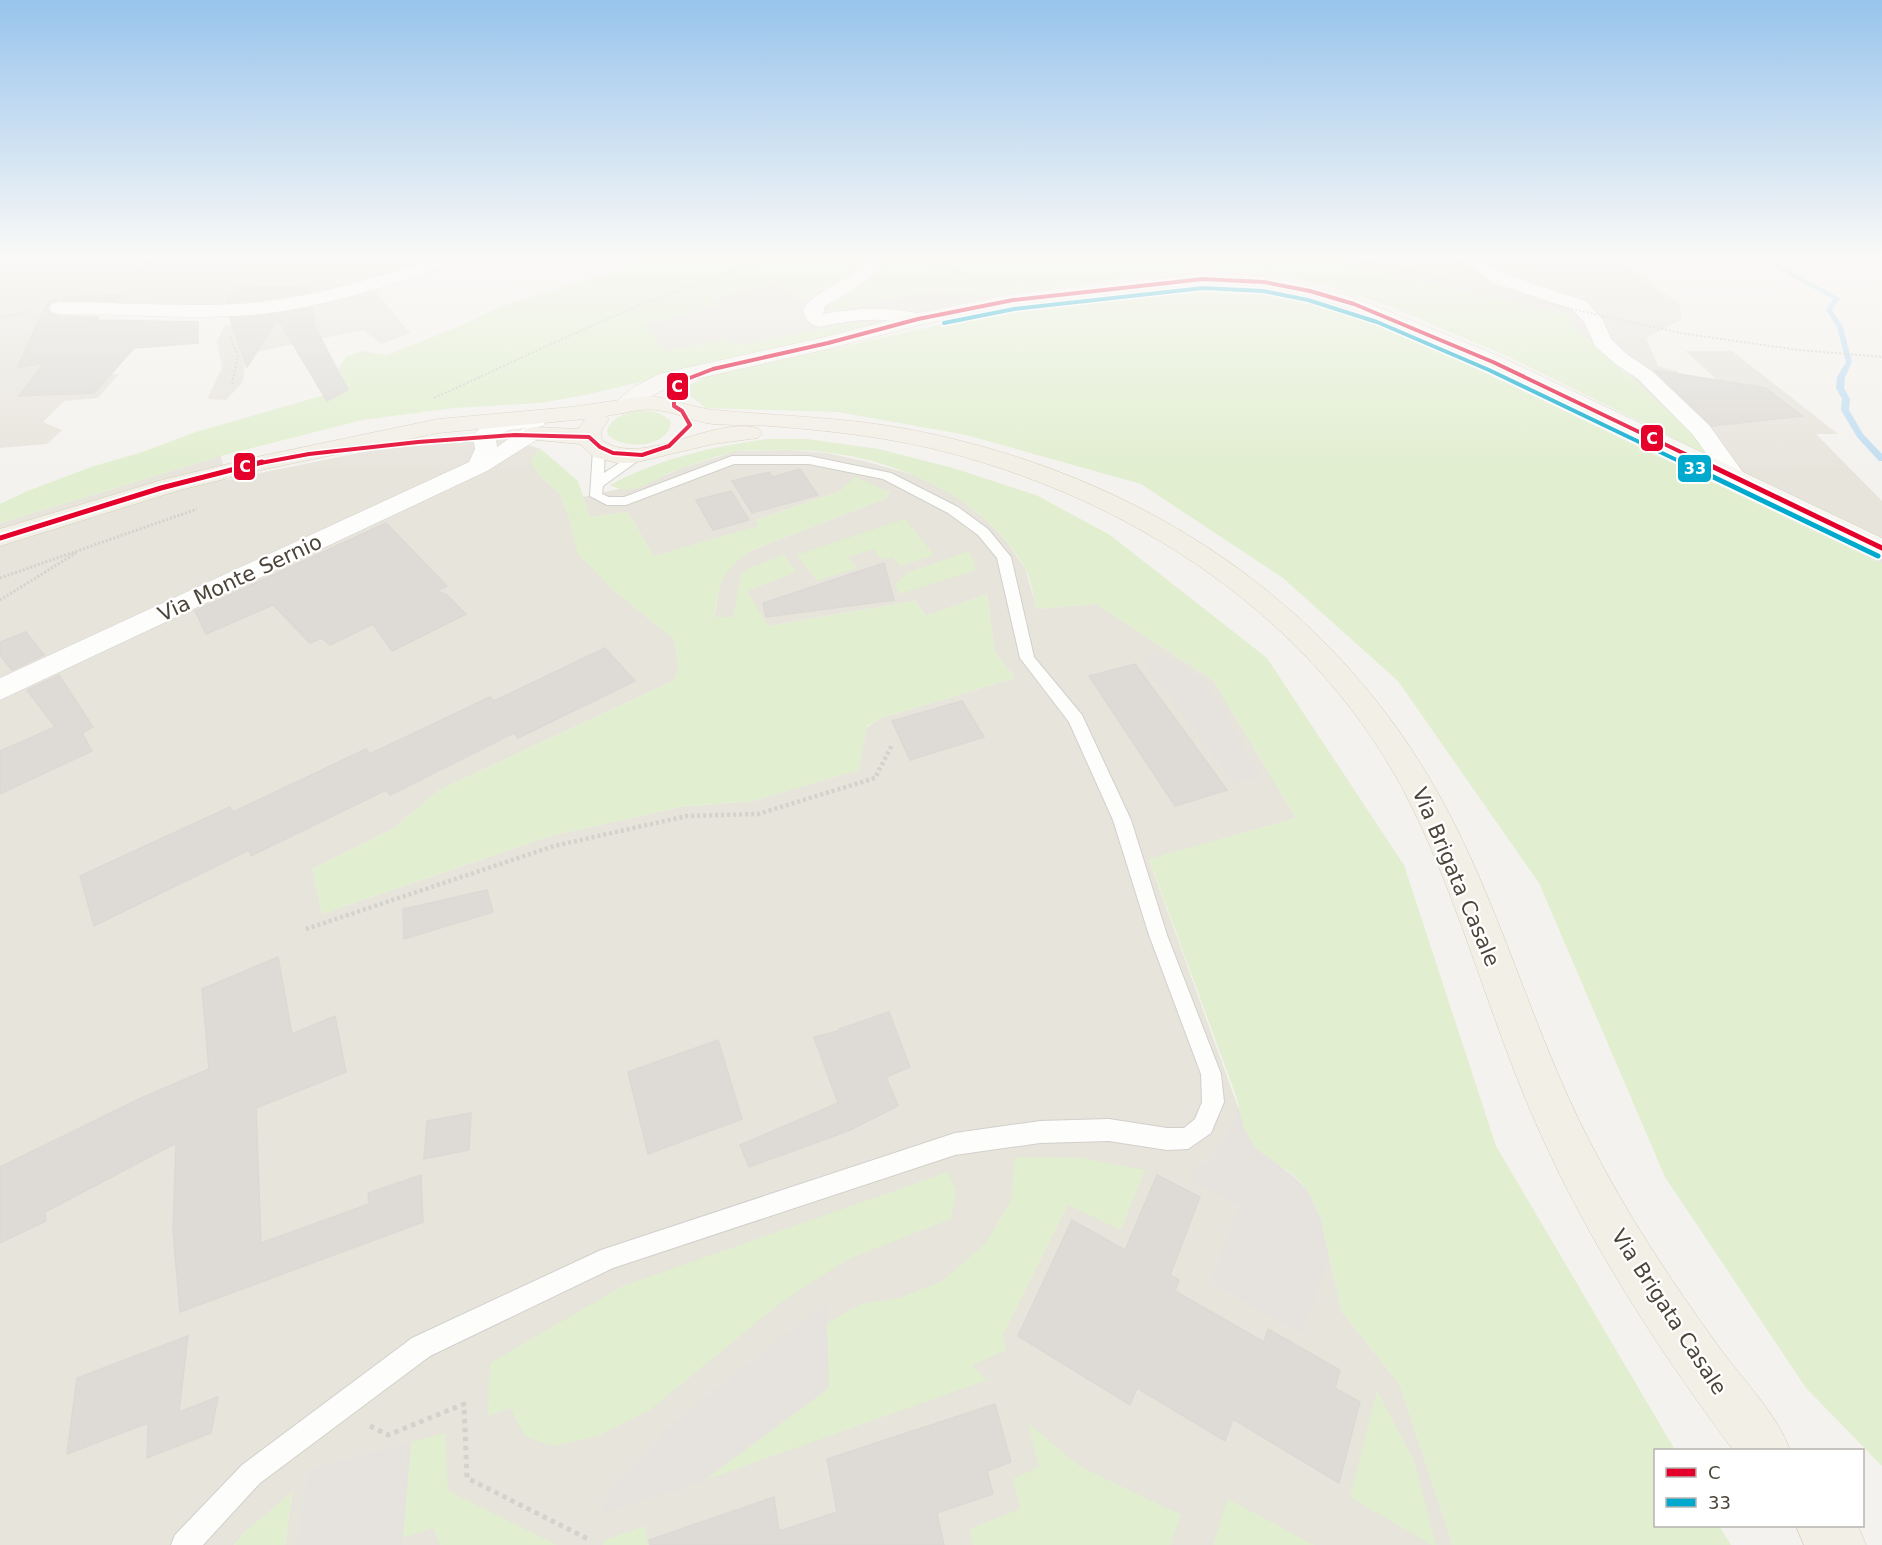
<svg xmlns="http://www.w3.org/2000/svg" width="1882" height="1545" viewBox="0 0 1882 1545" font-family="'DejaVu Sans',sans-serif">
	<rect width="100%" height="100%" fill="#f4f2ee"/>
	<g fill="#e7e4dc">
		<polygon points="0,256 468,256 372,287 410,333 381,344 363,330 246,354 243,382 226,400 207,399 222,368 217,341 224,327 236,323 240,315 75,313 55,314 40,327 68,327 41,377 119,374 98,398 64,401 43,422 62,430 47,444 0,448"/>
		<polygon points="869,256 891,256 885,267 830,305 829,312 927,291 996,296 870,327 862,321 740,345 726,339 666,352 645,324 716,306 712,298 781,281 863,268"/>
		<polygon points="1303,256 1609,256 1680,304 1681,320 1646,338 1658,366 1677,371 1699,396 1734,395 1685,351 1732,351 1838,434 1816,434 1882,501 1882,564 1715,483 1710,456 1633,379 1570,323 1568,315 1360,267"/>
		<polygon points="506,439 541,449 536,452 538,474 560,494 568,515 612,589 674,639 679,669 673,681 439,790 393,829 312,869 322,914 550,836 681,807 753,801 858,770 867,727 881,718 1015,678 995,652 987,594 926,616 915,601 768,626 746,591 795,572 749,568 733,617 714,618 721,580 733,563 752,550 887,498 889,491 840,491 756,520 759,526 654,556 627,512 590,517 583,497 619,489 632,489 682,468 736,451 790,450 827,453 864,461 921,477 955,496 984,518 1007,542 1025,568 1037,609 1096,604 1213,680 1296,818 1149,860 1238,1107 1321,1220 1342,1312 1400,1385 1453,1545 285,1545 292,1493 245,1532 234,1545 0,1545 0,523 221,456 226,480 379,449"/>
	</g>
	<g fill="#e1eecf">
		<polygon points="663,256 869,256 863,268 801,302 781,281 712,298 717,306 646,324 666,352 726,339 740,345 862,321 870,327 590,394 540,403 454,408 362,420 221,456 0,523 0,504 25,492 91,467 139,453 196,432 342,390 337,371 346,357 362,351 387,355 460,326 499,307"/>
		<polygon points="891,256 1303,256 1360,267 1569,315 1570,323 1688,429 1710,456 1509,357 1389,306 1319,284 1268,273 1199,269 996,296 927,291 829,312 830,305 885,267"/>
		<polygon points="1208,286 1283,291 1365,315 1882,564 1882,1466 1806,1388 1665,1177 1539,883 1398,681 1283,578 1141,484 966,435 838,412 706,408 690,396 689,385 708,376 999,312 1125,294"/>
		<path d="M 640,411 C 652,411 663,412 671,422 C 669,448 623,450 608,435 L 607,431 C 612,416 626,413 640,411 Z"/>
		<path d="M 767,439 L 807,439 L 879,449 L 953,468 L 1036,495 L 1110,535 L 1267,658 L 1404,865 L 1496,1146 L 1675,1450 L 1656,1450 L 1656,1526 L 1719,1526 L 1731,1545 L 1453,1545 L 1400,1385 L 1342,1312 L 1321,1220 L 1308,1191 L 1295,1176 L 1256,1149 L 1244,1128 L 1236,1096 L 1149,859 L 1296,818 L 1213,680 L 1096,604 L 1037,609 C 1033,596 1031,578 1024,566 C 975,484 866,447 775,450 C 762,451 747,449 734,452 C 712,457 690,465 669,473 C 658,478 644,487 632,489 C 623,491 617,488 610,485 C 658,459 713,446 767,439 Z"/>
		<path d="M 541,449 L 578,481 L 590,517 L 627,512 L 654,556 L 758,526 L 756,520 L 840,491 L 855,477 L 889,492 L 887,498 L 752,550 C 721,571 720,582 714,617 L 733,617 L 741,575 L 749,568 L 784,555 L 796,572 L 747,591 L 768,626 L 915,601 L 926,616 L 987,594 L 995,652 L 1015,678 L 881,718 L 867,726 L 859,770 L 753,801 L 681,807 L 550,836 L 322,914 L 312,869 L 393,829 L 439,790 L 673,681 L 679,668 L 674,639 L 612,589 L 578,554 L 568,515 L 560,494 L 538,474 L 531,462 L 536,452 Z"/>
		<polygon points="905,519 934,555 900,566 892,557 882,560 873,549 848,557 857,568 817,581 797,555"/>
		<polygon points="970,551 976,570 899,594 895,584 907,573"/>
		<polygon points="1015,1157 1080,1158 1145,1170 1121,1230 1068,1205 1003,1335 1006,1350 972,1365 987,1380 702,1481 829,1380 827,1323 861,1304 900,1298 942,1281 986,1243 1011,1200"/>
		<polygon points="948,1172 956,1192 951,1219 848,1259 779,1304 650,1410 598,1436 553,1446 526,1437 510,1408 488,1416 490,1363 623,1286"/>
		<polygon points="1377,1390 1414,1461 1436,1545 1432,1545 1350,1497"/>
		<polygon points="1028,1423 1079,1466 1181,1515 1170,1545 973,1545 969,1529 1020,1509 1013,1479 1039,1467"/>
		<polygon points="445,1433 448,1491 557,1545 440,1545 433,1528 403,1538 411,1442"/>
		<polygon points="292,1492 285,1545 234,1545 245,1532"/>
		<polygon points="1228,1499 1314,1545 1213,1545"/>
		<polygon points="646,1526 648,1545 603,1545 605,1540"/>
	</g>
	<g fill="#e6e3df">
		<polygon points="1160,654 1206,682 1261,776 1234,784 1142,660"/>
		<polygon points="1238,1107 1244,1128 1256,1149 1295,1177 1308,1191 1321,1220 1329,1259 1302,1334 1210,1283 1239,1206 1187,1177 1213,1156 1230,1129"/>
		<polygon points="826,1302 829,1388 702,1482 599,1514 615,1483 673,1423"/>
		<polygon points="411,1442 402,1545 297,1545 308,1469"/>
	</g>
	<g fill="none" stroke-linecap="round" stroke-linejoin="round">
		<polygon fill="#c0ddf1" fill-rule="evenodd" points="1759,256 1767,256 1796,275 1840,298 1832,310 1843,327 1852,362 1845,377 1844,388 1850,399 1849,410 1863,434 1882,454 1882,461 1879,461 1857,437 1841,410 1842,399 1836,388 1837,377 1846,362 1837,327 1826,310 1833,299 1792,277"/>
	</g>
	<g fill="#dedbd6" stroke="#dcd9d4" stroke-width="1.5">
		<polygon points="236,286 310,288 310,292 261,300 226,302"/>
		<polygon points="122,295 115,301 60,300 69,297"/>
		<polygon points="58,300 50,303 47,308 50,313 58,316 99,317 96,320 198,322 198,343 134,348 94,393 19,396 44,363 17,368 48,301"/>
		<polygon points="312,308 315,327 348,390 327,401 278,319 247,367 230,318 261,316"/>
		<polygon points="1654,370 1766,388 1802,416 1712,426"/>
		<polygon points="800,469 818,495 752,513 732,481 769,472 773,477"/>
		<polygon points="731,491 749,520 713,530 696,500"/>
		<polygon points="386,523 447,586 437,591 447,595 466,614 392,651 373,624 330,645 322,638 310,643 273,605 206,634 195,611"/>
		<polygon points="884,563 894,600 766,617 763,603"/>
		<polygon points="26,632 44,655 12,670 0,655 0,642"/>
		<polygon points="605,648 635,681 518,738 514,733 390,795 386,790 251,856 249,850 94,926 80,876 230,807 233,812 366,749 370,754 490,697 494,701"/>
		<polygon points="1135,664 1190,739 1227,790 1175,806 1089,676"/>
		<polygon points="59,675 93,727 82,733 92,751 0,794 0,751 55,727 27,690"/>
		<polygon points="962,701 984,737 910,760 892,721"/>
		<polygon points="487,890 493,912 404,939 403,909"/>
		<polygon points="278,957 292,1034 335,1016 346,1072 256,1108 261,1243 369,1204 368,1193 421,1175 423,1222 180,1312 173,1231 176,1143 45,1212 46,1221 0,1243 0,1167 139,1099 209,1069 202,989"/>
		<polygon points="889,1012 910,1067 886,1077 898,1106 848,1131 749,1167 740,1145 838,1103 814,1037 839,1031 839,1029"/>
		<polygon points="718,1040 742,1119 648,1154 628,1072"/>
		<polygon points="471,1113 469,1150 424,1159 427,1121"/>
		<polygon points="1157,1175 1200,1197 1170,1275 1179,1280 1175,1291 1264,1342 1268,1329 1340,1370 1335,1388 1360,1402 1339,1483 1233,1419 1225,1441 1137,1388 1130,1405 1018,1336 1072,1220 1125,1250"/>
		<polygon points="188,1336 179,1412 218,1397 211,1433 147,1458 148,1423 67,1454 77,1378"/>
		<polygon points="995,1404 1011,1462 987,1471 993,1494 937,1513 944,1545 650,1545 649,1540 774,1497 779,1531 837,1512 827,1459"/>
	</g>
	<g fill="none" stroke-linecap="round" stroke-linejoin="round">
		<defs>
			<polygon id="lane" points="599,445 605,449 604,473 636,452 640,451 646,455 603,486 602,494 609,497 624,497 732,456 809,456 891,473 958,507 988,529 1011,557 1034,657 1082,715 1131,820 1167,935 1221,1074 1224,1102 1211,1133 1188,1149 1167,1150 1109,1141 1040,1143 955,1155 613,1268 430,1356 260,1483 203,1545 171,1545 175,1535 242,1465 412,1338 601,1250 955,1133 1040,1121 1109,1119 1167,1128 1184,1128 1195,1119 1202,1102 1201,1074 1149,935 1113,820 1069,722 1020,658 997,558 978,535 948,513 883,479 809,464 734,464 626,505 607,505 590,496 593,449"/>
			<g id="street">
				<path d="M 439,256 L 467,256 L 464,260 C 398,283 331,306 261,314 C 194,321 126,313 59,314 L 52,312 L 49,308 L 52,304 L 59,302 C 126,302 194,309 261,302 C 322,295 381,276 439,256 Z"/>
				<path d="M 870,256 L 888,256 C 874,282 848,292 825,306 L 823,314 C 858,308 890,306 925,315 L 928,319 L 925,323 C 912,326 896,320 882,320 C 861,319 840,323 819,327 C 809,324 805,319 803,309 C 820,285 855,282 870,256 Z"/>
				<polygon points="1455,256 1477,256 1507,275 1586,301 1603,320 1611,339 1628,355 1652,371 1709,425 1747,478 1743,483 1735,485 1727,483 1693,435 1638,379 1614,363 1595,346 1584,322 1572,309 1493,283"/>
				<path d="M 535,414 L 543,416 L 546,421 L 543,426 L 532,428 L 538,429 L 541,434 L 538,439 L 487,471 L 0,700 L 0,678 L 469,462 L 475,449 L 473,436 C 487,416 513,415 535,414 ZM 527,428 L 522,429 L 497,447 L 496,437 L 509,430 Z"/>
			</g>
			<polygon id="secondary" points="1203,273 1264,276 1310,285 1361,300 1501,357 1882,538 1882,556 1873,554 1485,367 1347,308 1307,296 1264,288 1203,285 1013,306 920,325 828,349 674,384 648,398 630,411 622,413 614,411 611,406 632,388 659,374 825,337 918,313 1013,294"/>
			<g id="primary">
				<path d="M 649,396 C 672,398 692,408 715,410 C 779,416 843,417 907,429 C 1130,471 1326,593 1438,793 C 1500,903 1531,1028 1589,1140 C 1626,1213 1671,1281 1719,1347 C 1742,1379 1777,1414 1790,1450 L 1733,1450 C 1658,1349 1589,1243 1538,1128 C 1491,1023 1463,911 1412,807 C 1319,618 1130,496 930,448 C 873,435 814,429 755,425 C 741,425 727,425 713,424 C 694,422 676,412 656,410 C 640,408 622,414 606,416 L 609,419 L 601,431 L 602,440 C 642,469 711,416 758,428 L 762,433 L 758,438 L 713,444 L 633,463 L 617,463 L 594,457 L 580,444 L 526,439 L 522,434 L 526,429 L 534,427 L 578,429 L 585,419 L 438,433 L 261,470 L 180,490 L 0,546 L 0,529 L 162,480 L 261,456 L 438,419 L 571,407 Z"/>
				<polygon points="1796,1526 1858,1526 1866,1545 1804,1545"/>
			</g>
		</defs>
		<use href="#lane" stroke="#d2d0cb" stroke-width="2"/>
		<use href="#street" stroke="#d2d0cb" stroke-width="1"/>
		<use href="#secondary" stroke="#d3cfc5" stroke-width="1"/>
		<use href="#primary" stroke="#d6cebb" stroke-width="1"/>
		<g stroke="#d3d2cc" stroke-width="2" stroke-dasharray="2 2" stroke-linecap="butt">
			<polyline points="1342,256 1456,282"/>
			<polyline points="905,257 981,279"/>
			<polyline points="134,283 153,256"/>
			<polyline points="0,317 31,311"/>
			<polyline points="230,336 238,356 232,384"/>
			<path d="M 434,398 C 549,346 662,288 785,256"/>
		</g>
		<g stroke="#d3d2cc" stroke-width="3" stroke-dasharray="2 2" stroke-linecap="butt">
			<polyline points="0,578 197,509"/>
			<polyline points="0,600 76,553"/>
		</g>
		<polyline stroke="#d3d2cc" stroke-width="4.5" stroke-dasharray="3 3" stroke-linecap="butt" points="306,929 554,846 687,816 758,814 875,778 892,745"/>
		<polyline stroke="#d3d2cc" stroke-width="5" stroke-dasharray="4.5 4.5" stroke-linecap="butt" points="370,1426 388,1435 464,1404 467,1478 588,1539"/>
		<use href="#lane" fill="#fdfdfc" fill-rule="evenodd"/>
		<use href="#street" fill="#fdfdfc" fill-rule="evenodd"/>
		<use href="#secondary" fill="#f7f6f1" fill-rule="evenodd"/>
		<use href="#primary" fill="#f2efe6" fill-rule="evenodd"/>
		<polyline stroke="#d3d2cc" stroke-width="2" stroke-dasharray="2 2" stroke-linecap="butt" points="1536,301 1680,333 1798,350 1882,357"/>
		<defs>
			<polyline id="bus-1-far1" points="255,464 309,454 418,442 515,435 589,437 600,447 613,453 642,455 669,446 690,425 682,411 674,406 674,389 687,379 713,369 828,343 918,319 1013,300 1203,279 1264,282 1310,291 1354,304 1493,362 1706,464"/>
			<g id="bus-1">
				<polyline points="1703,462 1882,548"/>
				<polyline points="0,538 161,488 262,462"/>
			</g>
			<polyline id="bus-2-far1" points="944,323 1014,309 1203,288 1263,291 1308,300 1377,322 1489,370 1685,464"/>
			<polyline id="bus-2" points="1682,462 1878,556"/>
		</defs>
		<use href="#bus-1-far1" stroke="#fff" stroke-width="7"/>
		<use href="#bus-1" stroke="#fff" stroke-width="9"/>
		<use href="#bus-2-far1" stroke="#fff" stroke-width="7"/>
		<use href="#bus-2" stroke="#fff" stroke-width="9"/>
		<use href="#bus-1-far1" stroke="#e4002b" stroke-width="4"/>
		<use href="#bus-1" stroke="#e4002b" stroke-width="5"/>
		<use href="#bus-2-far1" stroke="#00a9ce" stroke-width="4"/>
		<use href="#bus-2" stroke="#00a9ce" stroke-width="5"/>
	</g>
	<linearGradient id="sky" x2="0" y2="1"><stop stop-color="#98c4ec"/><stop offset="0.54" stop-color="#faf9f7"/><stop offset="1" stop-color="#faf9f7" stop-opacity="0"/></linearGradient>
	<rect width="1882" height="473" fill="url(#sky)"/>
	<g text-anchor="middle" stroke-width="4.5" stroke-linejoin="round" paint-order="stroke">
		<g font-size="21" fill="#4b4439" stroke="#fff">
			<text transform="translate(240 578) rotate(-25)" y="7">Via Monte Sernio</text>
			<text transform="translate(1456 877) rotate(67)" y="7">Via Brigata Casale</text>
			<text transform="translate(1669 1312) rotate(57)" y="7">Via Brigata Casale</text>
		</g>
	</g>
	<g stroke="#fff" stroke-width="2">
		<rect x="666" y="372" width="23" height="29" rx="6" fill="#e4002b"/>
		<rect x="1640" y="424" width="24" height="28" rx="6" fill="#e4002b"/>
		<rect x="233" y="452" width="23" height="29" rx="6" fill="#e4002b"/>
		<rect x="1677" y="454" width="35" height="29" rx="6" fill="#00a9ce"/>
	</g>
	<g font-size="16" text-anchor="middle" font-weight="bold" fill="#fff">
		<text x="677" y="392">C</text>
		<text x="1652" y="444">C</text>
		<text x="245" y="472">C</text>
		<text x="1695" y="474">33</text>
	</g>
	<rect x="1654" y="1449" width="210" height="78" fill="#ffffff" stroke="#b7b4b0" stroke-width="1.5"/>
	<rect x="1666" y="1468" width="30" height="9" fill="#e4002b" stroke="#b7b4b0" stroke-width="1.5"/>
	<text x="1708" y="1479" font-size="18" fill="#4b4439">C</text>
	<rect x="1666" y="1498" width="30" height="9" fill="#00a9ce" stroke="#b7b4b0" stroke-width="1.5"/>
	<text x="1708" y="1509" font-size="18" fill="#4b4439">33</text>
</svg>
